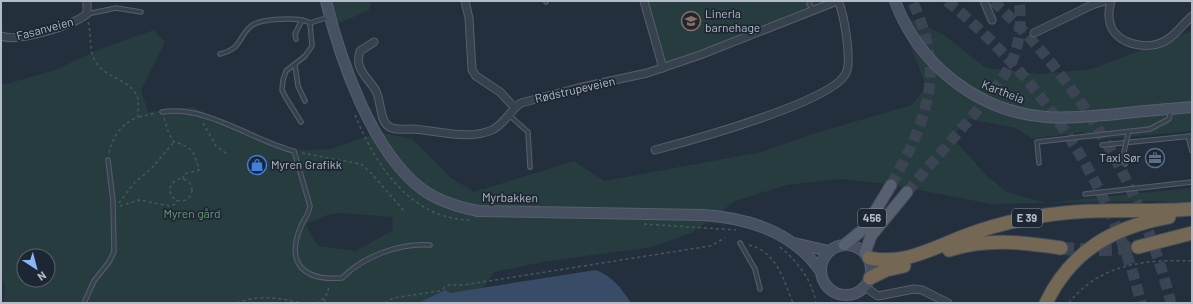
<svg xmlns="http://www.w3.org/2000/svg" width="1193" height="304" viewBox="0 0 1193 304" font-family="Barlow,sans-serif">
	<rect width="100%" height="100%" fill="#242f3e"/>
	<g fill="#263c3f" fill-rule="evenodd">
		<polygon points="320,1 371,1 369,10 340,23"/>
		<polygon points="642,1 825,1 778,21 730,39 681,62 660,61"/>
		<path d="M 906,17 L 944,35 L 986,68 L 1040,74 L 1092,69 L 1192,31 L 1192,131 L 1092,140 L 1084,132 L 1032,139 L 1016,128 L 969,119 L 952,137 L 987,176 L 1007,192 L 1046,203 L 1190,188 L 1192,188 L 1192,203 L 1148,201 L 991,204 L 889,184 L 839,179 L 787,185 L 735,201 L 693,232 L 653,247 L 548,261 L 494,272 L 482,289 L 450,293 L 445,290 L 418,303 L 3,303 L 5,287 L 1,273 L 1,84 L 6,84 L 55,70 L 103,48 L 154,30 L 165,42 L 141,90 L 148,112 L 192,107 L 285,148 L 308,150 L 331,149 L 379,132 L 412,139 L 450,177 L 474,192 L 574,161 L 604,181 L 761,152 L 812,134 L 912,105 L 926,86 L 907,36 ZM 339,213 L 392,217 L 393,230 L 356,251 L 318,246 L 306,224 L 327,215 ZM 24,256 L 48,256 L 48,280 L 24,280 Z"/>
	</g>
	<path fill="#394c67" d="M 596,270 C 613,277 621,288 631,303 L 418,303 L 445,290 L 450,293 Z"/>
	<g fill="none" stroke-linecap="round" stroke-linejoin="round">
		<g stroke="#3a4453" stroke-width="11" stroke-dasharray="11 5.5" stroke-linecap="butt">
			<path d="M 947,1 C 1041,78 1112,184 1141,303"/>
			<path d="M 993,1 C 1082,84 1141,185 1171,303"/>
			<path d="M 891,185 C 927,120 947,72 912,1"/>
			<path d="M 907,192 C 927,168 948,144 969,120 C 984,102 1003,82 1012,61 C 1020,42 1022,21 1019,1"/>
		</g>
		<path stroke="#3a4453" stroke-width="13" stroke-dasharray="13 6" stroke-linecap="butt" d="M 1061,248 C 1087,251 1111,250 1138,247"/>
		<defs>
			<g id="lane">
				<polyline points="810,1 809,4 814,10"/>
				<polyline points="546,2 546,1"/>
				<polyline points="87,14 116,8 141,12"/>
				<polyline points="296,39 295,34 302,20"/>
				<path d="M 220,54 C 243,48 237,38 251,26 C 260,18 301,17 310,23"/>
				<polyline points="295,65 298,86 305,101"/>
				<path d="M 162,112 C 207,105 251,140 294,151 L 310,206 C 309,214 304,219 301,226 C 285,264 304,281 342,278 C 364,256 399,243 430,245"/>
				<polyline points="509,115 528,132 530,167"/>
				<polyline points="301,122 286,98 282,90 283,80 286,71 305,56 312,46 310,23 329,17"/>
				<polyline points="1188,136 1192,151"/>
				<polyline points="1102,145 1192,136"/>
				<polyline points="1124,152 1125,164"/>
				<polyline points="1039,163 1037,142 1150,129 1169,119 1171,110"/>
				<polyline points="1085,194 1192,182"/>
				<polyline points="740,243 755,269 760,289"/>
				<polyline points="84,303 94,281 109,262 114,252 113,201 108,160"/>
			</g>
			<g id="street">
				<polyline points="465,1 469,18 472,70 476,76 500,92 514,107"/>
				<polyline points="644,1 663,68"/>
				<polyline points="984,1 992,20"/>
				<path d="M 1111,1 C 1109,8 1108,16 1110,23 C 1115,44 1147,51 1165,41 C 1176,35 1183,24 1192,16"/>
				<polyline points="1034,33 1092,5 1105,1"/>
				<path d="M 1,36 C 18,43 73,25 87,14 L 87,1"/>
				<path d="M 374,42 L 360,51 C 354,70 368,77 376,91 C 381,101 380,119 387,125 C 393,131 403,129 411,129 C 437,130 467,141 492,130 C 505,124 510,110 521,103 L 578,88 L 647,73 L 700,55 L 837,1"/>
				<path d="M 655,150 C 689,141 833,102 846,73 C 852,61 844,13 838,1"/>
				<polyline points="865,287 878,296 914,289 922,290 948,303"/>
			</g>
			<g id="secondary">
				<path d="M 326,1 C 340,59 372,152 422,189 C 438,201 458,207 478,211 L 703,215 C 749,218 794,232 821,272"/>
				<path d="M 895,1 C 918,64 978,112 1046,117 C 1069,119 1093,116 1116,114 C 1141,111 1167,109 1192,107"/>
				<polyline points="794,243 829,251"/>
				<circle cx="846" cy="270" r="25"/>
			</g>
			<g id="primary">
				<polyline points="844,245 865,228 891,185"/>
				<polyline points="865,253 871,236 907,192"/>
			</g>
			<g id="highway">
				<polyline points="1138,247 1192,233"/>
				<path d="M 949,250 C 986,238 1023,242 1061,248"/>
				<path d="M 869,258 C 906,266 936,246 970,234 C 1003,222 1038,215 1074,212 C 1113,209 1153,212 1192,209"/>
				<polyline points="870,278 886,270 904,266"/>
				<path d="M 1046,303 C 1071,251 1113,227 1169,217"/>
			</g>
		</defs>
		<use href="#lane" stroke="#565f6c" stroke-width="5.5"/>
		<use href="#street" stroke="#565f6c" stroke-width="9"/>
		<use href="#secondary" stroke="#565f6c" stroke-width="12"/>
		<use href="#primary" stroke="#414a57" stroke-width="13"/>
		<use href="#highway" stroke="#434c59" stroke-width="15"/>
		<g stroke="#44595c" stroke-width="1.5" stroke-dasharray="3 3" stroke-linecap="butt">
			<path d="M 88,22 C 92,35 88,52 97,64 C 107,78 130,80 137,96 C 140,103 137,110 138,117 C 122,123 112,137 109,153"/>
			<path d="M 355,115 C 376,166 411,220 472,220"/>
			<polyline points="139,117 156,113"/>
			<path d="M 164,118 L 169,134 L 174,142 C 193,147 194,152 199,170 L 184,174 L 183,179"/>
			<polyline points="203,123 216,146 227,154"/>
			<polyline points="302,153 361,164 372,174 404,211"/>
			<circle cx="181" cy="190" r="11"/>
			<polyline points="119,203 134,183 151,169 174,142"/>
			<polyline points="120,206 139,200 170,206 175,204 177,200"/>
			<polyline points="644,224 736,230"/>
			<path d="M 749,245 C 777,252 783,279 793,303"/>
			<path d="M 780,247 C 798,262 812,280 816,303"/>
			<polyline points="324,299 326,303"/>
			<path d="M 237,303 C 259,294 280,298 301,303"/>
			<path d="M 316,303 C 323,300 330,294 328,285"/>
			<polyline points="385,303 393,298 439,291 449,285 463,285 710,246 725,238"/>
			<path d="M 1069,303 C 1099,264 1146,259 1192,261"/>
		</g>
		<use href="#lane" stroke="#38414e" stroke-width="3.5"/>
		<use href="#street" stroke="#38414e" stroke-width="7"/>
		<use href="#secondary" stroke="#465061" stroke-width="10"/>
		<use href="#primary" stroke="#56606e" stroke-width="11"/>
		<use href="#highway" stroke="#746855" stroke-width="13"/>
		<defs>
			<polyline id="lane-bridge" points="1124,152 1128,134"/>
		</defs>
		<use href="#lane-bridge" stroke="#565f6c" stroke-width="5.5" stroke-linecap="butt"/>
		<use href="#lane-bridge" stroke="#38414e" stroke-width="3.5"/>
	</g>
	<defs>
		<symbol id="school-ring" viewBox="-11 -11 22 22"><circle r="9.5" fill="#1d2633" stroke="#8d6e63" stroke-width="1.5"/><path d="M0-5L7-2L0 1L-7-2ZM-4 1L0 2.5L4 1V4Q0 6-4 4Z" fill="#8d6e63"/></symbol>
		<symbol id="office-ring" viewBox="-11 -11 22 22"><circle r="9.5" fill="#1d2633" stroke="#5c6f8a" stroke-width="1.5"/><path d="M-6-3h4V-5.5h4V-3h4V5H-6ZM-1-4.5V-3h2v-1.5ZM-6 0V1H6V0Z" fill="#5c6f8a"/></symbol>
		<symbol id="shop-ring" viewBox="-11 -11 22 22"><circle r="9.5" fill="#1d2633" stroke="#3f7fe0" stroke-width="1.5"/><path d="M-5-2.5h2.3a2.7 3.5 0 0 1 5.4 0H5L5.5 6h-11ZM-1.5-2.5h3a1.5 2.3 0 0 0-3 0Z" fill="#3f7fe0"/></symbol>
	</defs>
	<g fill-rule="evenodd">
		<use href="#school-ring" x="680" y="10" width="22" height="22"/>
		<use href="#office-ring" x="1144" y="147" width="22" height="22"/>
		<use href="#shop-ring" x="246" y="154" width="22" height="22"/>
	</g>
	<g text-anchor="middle" stroke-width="3.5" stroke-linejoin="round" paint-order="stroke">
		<g fill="#1d2633" stroke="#878f9c" stroke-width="1">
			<rect x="858" y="209" width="28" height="18" rx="3"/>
			<rect x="1012" y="209" width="30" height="18" rx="3"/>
		</g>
		<g font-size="11" font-weight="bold" fill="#b4bcc9">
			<text x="872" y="222">456</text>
			<text x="1027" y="222">E 39</text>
		</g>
		<g font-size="12" fill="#b4bcc9" stroke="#1d2633" text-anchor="start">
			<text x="705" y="18">Linerla<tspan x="705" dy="14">barnehage</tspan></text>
			<text x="1141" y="162" text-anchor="end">Taxi Sør</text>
			<text x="271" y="169">Myren Grafikk</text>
		</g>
		<g font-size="12" fill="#b4bcc9" stroke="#1d2633">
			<text transform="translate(45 29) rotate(-15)" y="4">Fasanveien</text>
			<text transform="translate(575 90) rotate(-13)" y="4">Rødstrupeveien</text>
			<text transform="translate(1003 92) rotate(21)" y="4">Kartheia</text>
			<text transform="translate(510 198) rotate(1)" y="4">Myrbakken</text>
		</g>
		<g font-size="12" fill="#6b9a76" stroke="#1d2633">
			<text x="192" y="218">Myren gård</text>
		</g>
	</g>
	<rect width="1193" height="304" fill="none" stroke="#b4bcc9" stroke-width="4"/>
	<g transform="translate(36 268) rotate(144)"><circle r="19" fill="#1d2633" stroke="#59626f"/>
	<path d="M0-3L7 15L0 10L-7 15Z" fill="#8ab4f8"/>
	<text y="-6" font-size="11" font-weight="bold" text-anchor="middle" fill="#b4bcc9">N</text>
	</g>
</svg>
